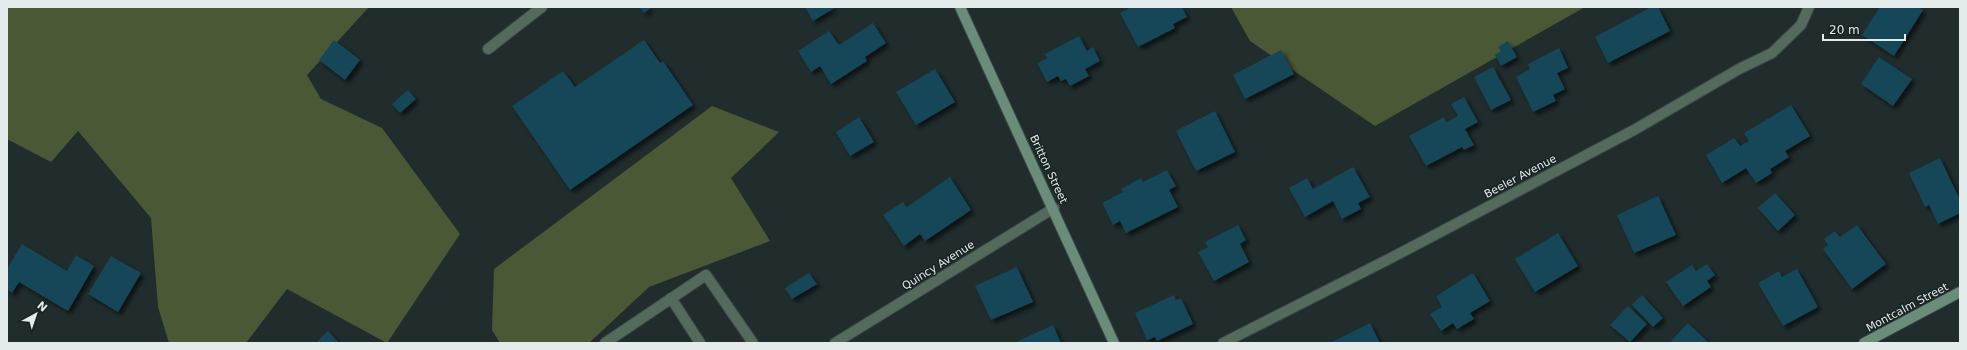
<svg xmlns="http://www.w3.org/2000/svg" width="1967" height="350" viewBox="0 0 1967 350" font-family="'DejaVu Sans',sans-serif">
	<defs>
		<filter id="shadow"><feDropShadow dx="3.5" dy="3.5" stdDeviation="2" flood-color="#0009"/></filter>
	</defs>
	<rect width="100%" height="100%" fill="#212d2d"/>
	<g fill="#4b5835">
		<polygon points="7,7 369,7 307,75 321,99 382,128 460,234 387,343 287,289 246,343 169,343 158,307 151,218 78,131 51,162 7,139"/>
		<polygon points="1231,7 1585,7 1375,126 1250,41"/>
		<polygon points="712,106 779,132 731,178 770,241 649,287 589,343 500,343 492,330 494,269"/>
	</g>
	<g fill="#154659" filter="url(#shadow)">
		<polygon points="639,7 652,7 644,13"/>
		<polygon points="805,7 836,7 813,21"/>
		<polygon points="1131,7 1182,7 1187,17 1173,24 1175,28 1138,47 1120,13"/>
		<polygon points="1651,7 1658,7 1670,31 1608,63 1595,37"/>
		<polygon points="1880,7 1918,7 1923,10 1894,56 1862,35"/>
		<polygon points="873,23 886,43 865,57 867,61 831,84 820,66 811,72 798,51 829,31 839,45"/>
		<polygon points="1079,36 1087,51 1093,47 1100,61 1085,69 1089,76 1070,86 1066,79 1061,81 1058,76 1047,82 1037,63 1047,58 1045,54"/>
		<polygon points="334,40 360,60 345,80 319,60"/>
		<polygon points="644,40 660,63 663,61 693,105 570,190 512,106 563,71 575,87"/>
		<polygon points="1508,41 1517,57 1501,66 1495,55 1501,51 1498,47"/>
		<polygon points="1559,48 1568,68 1557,73 1565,89 1553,95 1556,101 1533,112 1516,77 1530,69 1528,64"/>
		<polygon points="1281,50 1294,74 1245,99 1233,75"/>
		<polygon points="1879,57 1912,79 1893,106 1861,84"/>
		<polygon points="1493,67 1511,100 1491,110 1474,77"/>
		<polygon points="935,69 955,102 916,125 896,92"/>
		<polygon points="408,90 416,99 400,113 392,104"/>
		<polygon points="1464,97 1478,122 1465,129 1474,145 1464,150 1462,147 1426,166 1409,136 1444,117 1446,122 1458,116 1451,104"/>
		<polygon points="1791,105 1810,136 1785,151 1789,157 1770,169 1772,173 1756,183 1746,168 1722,183 1706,155 1734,138 1740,146 1749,141 1744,133"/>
		<polygon points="1215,111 1235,152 1196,171 1176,131"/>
		<polygon points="859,117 874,142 850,156 836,132"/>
		<polygon points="1940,158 1960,200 1960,213 1938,224 1929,205 1925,207 1909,173"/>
		<polygon points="1353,167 1370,197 1358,203 1361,209 1342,219 1333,201 1305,217 1289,188 1307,178 1313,189"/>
		<polygon points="1167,170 1176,186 1169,190 1178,207 1126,233 1120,221 1113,225 1102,203 1123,192 1121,189 1141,178 1143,182"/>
		<polygon points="950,177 971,210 925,241 920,234 904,246 883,215 903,202 907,207"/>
		<polygon points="1775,193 1795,215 1778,231 1758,208"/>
		<polygon points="1658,196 1676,235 1634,253 1617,215"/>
		<polygon points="1238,225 1246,240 1240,244 1249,262 1214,281 1198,252 1208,247 1205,242"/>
		<polygon points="1857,225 1886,264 1852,289 1823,249 1828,245 1824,239 1835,231 1840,237"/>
		<polygon points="1558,233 1578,266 1535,292 1515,259"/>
		<polygon points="22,244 67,271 76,255 94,266 68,311 19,282 12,293 7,289 7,269"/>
		<polygon points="111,256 141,273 118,312 88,294"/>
		<polygon points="1707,264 1715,275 1707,281 1711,287 1683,306 1666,282 1692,265 1696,271"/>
		<polygon points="1017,267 1033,302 991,320 975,286"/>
		<polygon points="1797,269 1818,307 1783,326 1758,283 1779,271 1782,277"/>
		<polygon points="809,273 817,284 792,299 785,288"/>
		<polygon points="1473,273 1490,301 1470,313 1474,319 1457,329 1453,323 1441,331 1430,314 1442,307 1436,296"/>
		<polygon points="1174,295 1176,300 1181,298 1193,324 1157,341 1155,337 1147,340 1135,313"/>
		<polygon points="1642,295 1663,318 1653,327 1632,305"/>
		<polygon points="1628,306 1647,324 1630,342 1610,325"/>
		<polygon points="1370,323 1380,343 1330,343"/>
		<polygon points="1688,323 1709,343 1673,343 1671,341"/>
		<polygon points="1053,325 1061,343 1014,343"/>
		<polygon points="328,331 339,343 316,343"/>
	</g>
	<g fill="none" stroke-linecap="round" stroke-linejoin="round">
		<defs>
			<g id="lane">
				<polyline points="671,298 700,343"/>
				<polyline points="605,343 706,275 753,343"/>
			</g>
			<g id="street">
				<polyline points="488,49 542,7"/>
				<polyline points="835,343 1054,208"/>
				<polyline points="1223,343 1389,259 1634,130 1739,69 1772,53 1801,25 1809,7"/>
			</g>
			<g id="secondary">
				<polyline points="960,7 1114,343"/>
				<polyline points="1864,343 1960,292"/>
			</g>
		</defs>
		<use href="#lane" stroke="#3c4848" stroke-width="12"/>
		<use href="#street" stroke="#3c4848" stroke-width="12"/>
		<use href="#secondary" stroke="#3c4848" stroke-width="12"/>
		<use href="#lane" stroke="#536a5d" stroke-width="10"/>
		<use href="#street" stroke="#536a5d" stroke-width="10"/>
		<use href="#secondary" stroke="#698d79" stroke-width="10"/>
	</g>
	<g text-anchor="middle" stroke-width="3" stroke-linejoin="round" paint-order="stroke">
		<g font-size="11" fill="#e4ebeb" stroke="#182323">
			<text transform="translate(1049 169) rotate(65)" y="4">Britton Street</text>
			<text transform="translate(1520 176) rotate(-28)" y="4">Beeler Avenue</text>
			<text transform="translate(938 265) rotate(-32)" y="4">Quincy Avenue</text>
			<text transform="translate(1907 307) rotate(-28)" y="4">Montcalm Street</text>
		</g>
	</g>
	<rect width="1967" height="350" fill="none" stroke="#e4ebeb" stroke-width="16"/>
	<g transform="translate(36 314) rotate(40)" stroke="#182323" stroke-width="3" paint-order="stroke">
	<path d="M0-3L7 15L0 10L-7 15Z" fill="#e4ebeb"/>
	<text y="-6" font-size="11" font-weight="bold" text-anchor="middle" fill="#e4ebeb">N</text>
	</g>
	<path d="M1823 34v6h82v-6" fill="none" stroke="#e4ebeb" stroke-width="2"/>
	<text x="1829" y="34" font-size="12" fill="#e4ebeb" stroke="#182323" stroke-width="3" paint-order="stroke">20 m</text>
</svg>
